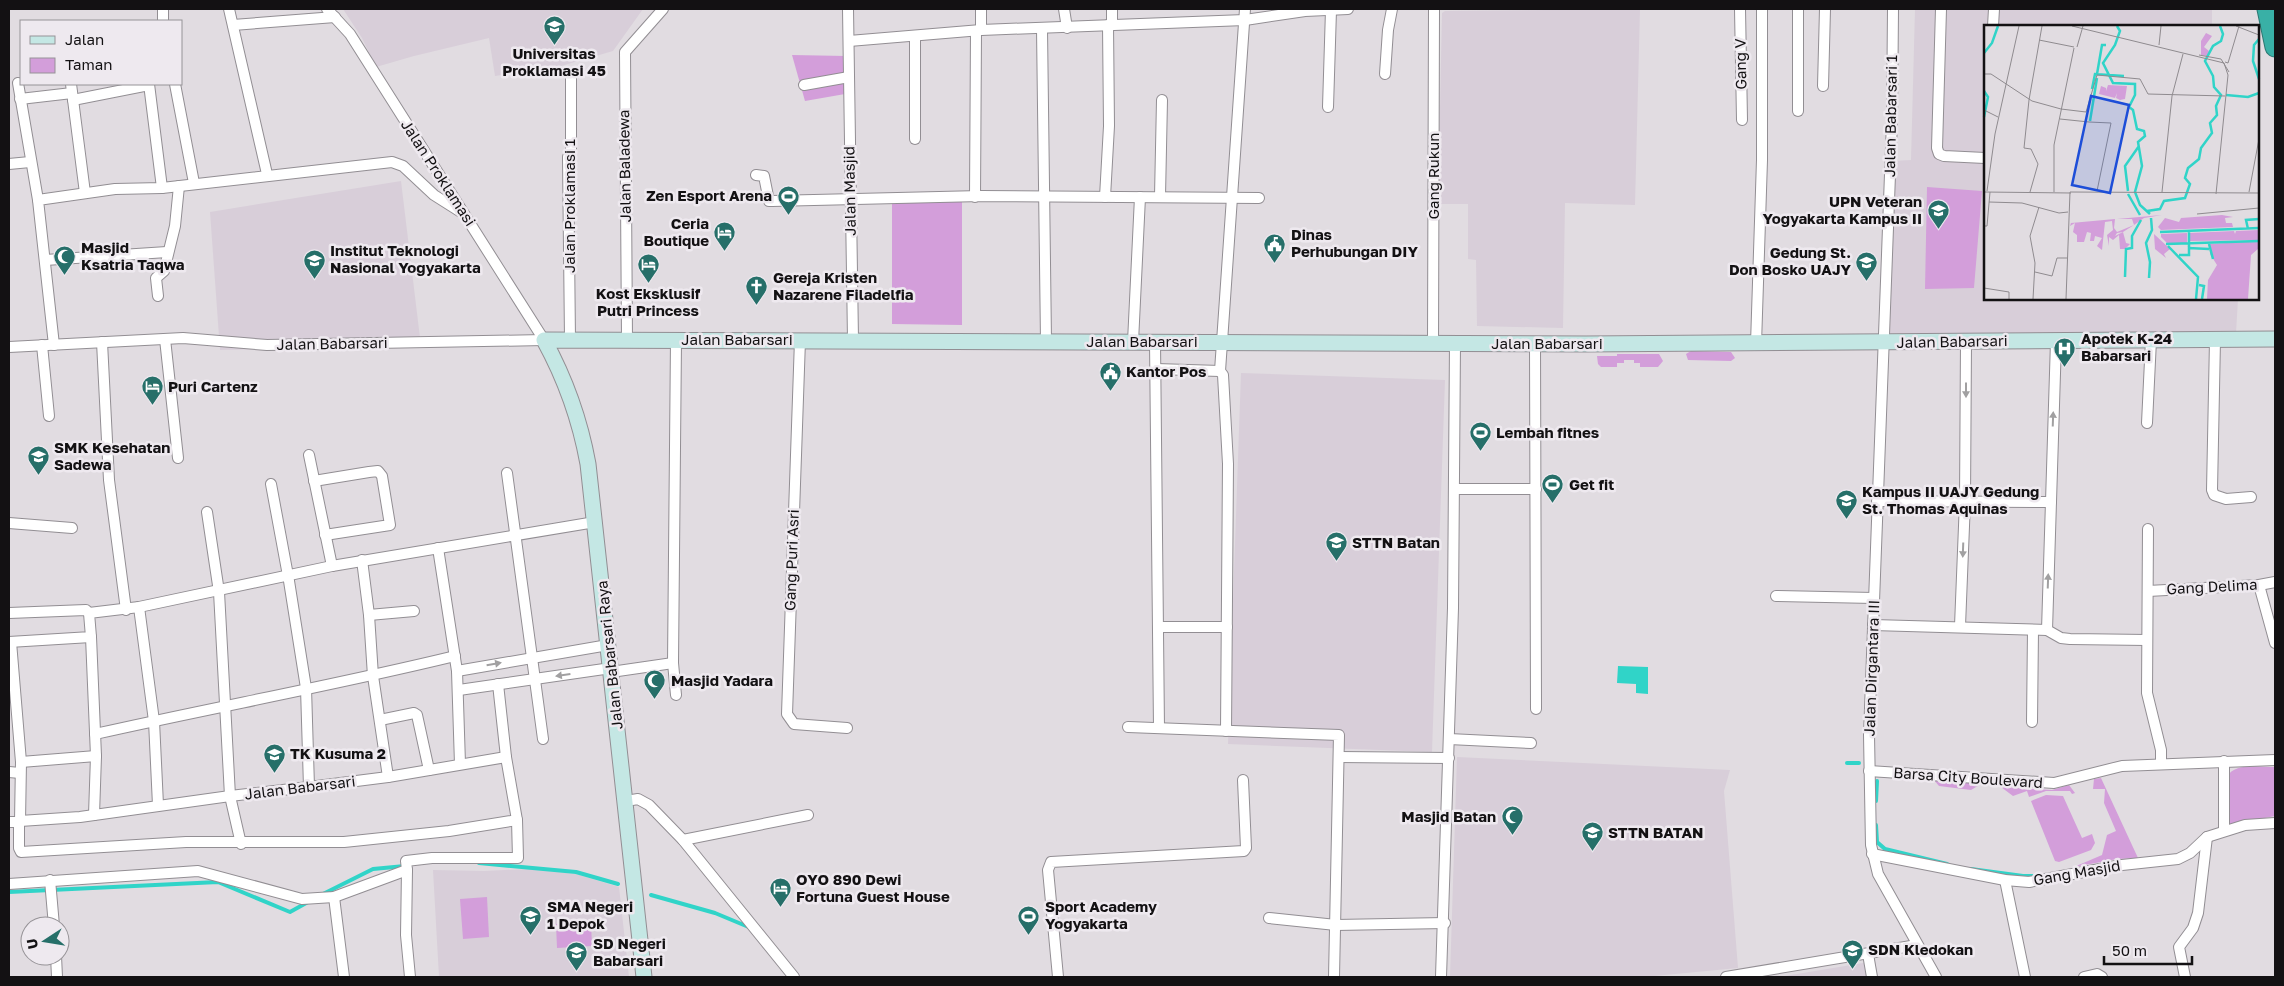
<svg xmlns="http://www.w3.org/2000/svg" width="2284" height="986" viewBox="0 0 2284 986" font-family="'Golos Text',sans-serif">
	<rect width="100%" height="100%" fill="#e1dce1"/>
	<g fill="#d8ced9">
		<polygon points="343,9 643,9 613,51 561,66 495,76 489,38 414,56 376,67 362,38"/>
		<polygon points="1640,9 1635,205 1565,203 1563,328 1477,326 1476,260 1468,259 1468,204 1438,204 1442,13 1445,11"/>
		<polygon points="1915,9 2212,9 2212,26 1985,26 1985,299 2238,299 2236,333 1890,333 1892,161 1911,160"/>
		<polygon points="401,181 421,346 220,350 210,212"/>
		<polygon points="1241,373 1445,380 1432,752 1228,744"/>
		<polygon points="1457,757 1730,770 1724,791 1738,968 1644,977 1450,977"/>
		<polygon points="530,869 576,874 619,887 629,977 439,977 433,870 484,871"/>
		<polygon points="1875,961 1878,977 1779,977"/>
	</g>
	<g fill="#d39eda">
		<polygon points="792,55 846,56 845,94 805,101"/>
		<polygon points="1927,187 1982,191 1974,288 1925,289"/>
		<polygon points="962,201 962,325 892,324 892,202"/>
		<polygon points="1691,351 1731,352 1735,358 1731,361 1688,360 1686,354"/>
		<polygon points="1617,354 1659,354 1663,361 1658,367 1640,367 1640,363 1634,363 1634,360 1624,360 1624,363 1617,363 1617,367 1601,367 1598,364 1597,356 1617,356"/>
		<path d="M 2275,767 L 2275,816 L 2229,825 L 2227,777 C 2234,762 2261,767 2275,767 Z"/>
		<polygon points="2101,778 2138,858 2117,859 2074,867 2102,855 2107,835 2116,831 2104,803 2105,789 2093,789 2094,779"/>
		<polygon points="1934,780 1981,784 1971,790 1939,786"/>
		<polygon points="2069,785 2075,793 2072,794 2070,791 2046,791 2029,797 2027,791 2013,796 2001,787 2052,790"/>
		<polygon points="2046,795 2063,796 2082,838 2092,834 2095,843 2091,850 2059,862 2055,861 2031,801"/>
		<polygon points="487,897 489,937 463,939 460,899"/>
		<polygon points="591,923 592,946 557,948 556,924"/>
	</g>
	<polygon fill="#30d4c8" points="1618,666 1648,667 1648,694 1636,693 1636,684 1617,683"/>
	<g fill="none" stroke-linecap="round" stroke-linejoin="round">
		<g stroke="#30d4c8" stroke-width="4">
			<polyline points="1847,763 1859,763"/>
			<polyline points="1876,801 1877,781"/>
			<polyline points="1876,825 1877,842 1885,849 1947,864"/>
			<polyline points="479,863 576,872 618,884"/>
			<polyline points="1971,869 2023,876 2036,876"/>
			<polyline points="9,892 218,882 290,912 308,902"/>
			<polyline points="323,894 373,869 405,866"/>
			<polyline points="651,895 715,913 751,928"/>
		</g>
		<defs>
			<g id="street">
				<polyline points="229,9 267,174"/>
				<polyline points="327,9 350,34 544,340"/>
				<polyline points="848,9 853,340"/>
				<polyline points="1064,9 1067,28"/>
				<polyline points="1112,9 1112,25"/>
				<polyline points="1740,9 1742,120"/>
				<polyline points="1893,9 1892,121 1869,735 1871,845 1878,874 1936,977"/>
				<polyline points="1941,9 1937,148 1939,154 1944,156 1985,158"/>
				<polyline points="163,21 163,9"/>
				<polyline points="233,25 335,17"/>
				<polyline points="1993,26 1994,9"/>
				<polyline points="1042,29 1046,341"/>
				<polyline points="981,30 981,9"/>
				<polyline points="915,36 915,139"/>
				<polyline points="849,41 981,30 1245,20 1305,11 1348,9"/>
				<polyline points="1385,74 1388,30 1392,9"/>
				<polyline points="18,83 38,200"/>
				<polyline points="71,84 85,193"/>
				<polyline points="149,84 162,188"/>
				<polyline points="175,84 194,183"/>
				<polyline points="804,85 849,77"/>
				<polyline points="1823,86 1825,9"/>
				<polyline points="20,99 72,93"/>
				<polyline points="73,100 149,85"/>
				<polyline points="1328,107 1331,10"/>
				<polyline points="1798,111 1798,9"/>
				<polyline points="9,164 30,162"/>
				<polyline points="756,175 764,176 769,201 772,201 981,196 1259,198"/>
				<polyline points="1160,196 1162,100"/>
				<polyline points="975,197 976,31"/>
				<polyline points="1105,197 1109,126 1108,25"/>
				<polyline points="45,260 167,252"/>
				<polyline points="158,296 156,278 164,271 175,226 179,186"/>
				<polyline points="165,339 178,458"/>
				<polyline points="570,339 568,157 571,151 571,73"/>
				<polyline points="627,339 625,52 663,9"/>
				<polyline points="676,340 673,663 676,695"/>
				<polyline points="800,340 787,714 794,724 847,728"/>
				<polyline points="2215,340 2212,490 2214,495 2226,499 2251,497"/>
				<polyline points="102,342 109,480 126,610"/>
				<polyline points="1133,342 1140,197"/>
				<polyline points="1155,342 1159,728"/>
				<polyline points="1433,343 1434,9"/>
				<polyline points="1535,344 1536,709"/>
				<polyline points="1756,344 1762,160 1762,9"/>
				<polyline points="42,345 49,416"/>
				<polyline points="54,345 38,200 115,189 162,188 392,162 403,166 434,195 464,214"/>
				<polyline points="9,347 183,338 267,345 544,340"/>
				<polyline points="1156,369 1220,371"/>
				<polyline points="2147,423 2151,340"/>
				<polyline points="309,455 332,566"/>
				<polyline points="507,473 543,739"/>
				<polyline points="314,481 369,472 378,471 382,476 390,525 325,535"/>
				<polyline points="271,484 289,581 306,688 309,787"/>
				<polyline points="1454,489 1536,489"/>
				<polyline points="1877,501 2051,502"/>
				<polyline points="207,512 219,592 230,796 241,844"/>
				<polyline points="9,523 72,528"/>
				<polyline points="2148,529 2147,693 2161,750 2161,763"/>
				<polyline points="438,548 457,671 460,764"/>
				<polyline points="362,560 369,615 373,676 388,777"/>
				<polyline points="2259,585 2275,643"/>
				<polyline points="2148,591 2259,585 2275,582"/>
				<polyline points="1776,596 1874,598"/>
				<polyline points="139,607 154,721 158,805"/>
				<polyline points="9,613 86,610 89,613"/>
				<polyline points="369,615 414,611"/>
				<polyline points="1873,625 2047,630 2061,638 2070,639 2147,640"/>
				<polyline points="1960,626 1965,501 1966,341"/>
				<polyline points="1158,627 1227,627"/>
				<polyline points="2047,630 2056,341"/>
				<polyline points="91,637 96,756 94,815"/>
				<polyline points="9,642 91,637 89,613 139,607 332,566 595,522"/>
				<polyline points="11,642 21,762 20,821 80,817 230,796 309,787 388,777 506,757"/>
				<polyline points="457,671 608,645"/>
				<polyline points="611,672 673,663"/>
				<polyline points="459,690 611,668"/>
				<polyline points="380,720 414,713 417,715 429,770"/>
				<polyline points="2032,722 2033,630"/>
				<polyline points="1128,727 1339,735 1334,977"/>
				<polyline points="1226,731 1228,464 1223,375 1220,371 1245,9"/>
				<path d="M 95,734 C 215,707 336,685 455,656"/>
				<polyline points="1449,739 1531,743"/>
				<polyline points="1339,757 1449,758"/>
				<polyline points="2224,761 2224,831"/>
				<polyline points="21,762 96,756"/>
				<polyline points="1869,771 2054,783 2122,766 2275,760"/>
				<polyline points="9,772 20,773"/>
				<polyline points="626,801 638,799 649,805 683,840 794,977"/>
				<polyline points="9,822 19,822 19,848 21,852 186,842 344,842 449,831 517,820 506,757 498,684"/>
				<polyline points="683,840 808,815"/>
				<polyline points="1872,854 2005,880 2029,882 2122,865 2178,859 2190,853 2207,837 2245,825 2275,823"/>
				<polyline points="407,870 406,935 410,977"/>
				<polyline points="50,880 54,926"/>
				<polyline points="2005,880 2025,977"/>
				<polyline points="9,884 198,871 302,899 334,897 407,870 406,861 432,858 518,858 517,820"/>
				<polyline points="334,897 344,977"/>
				<polyline points="1269,918 1336,925 1445,923"/>
				<polyline points="1868,954 1872,977"/>
				<polyline points="56,956 57,977"/>
				<polyline points="1058,977 1048,870 1051,862 1244,851 1246,848 1243,780"/>
				<polyline points="1441,977 1453,608 1455,343"/>
				<polyline points="1726,977 1917,945"/>
				<polyline points="2084,977 2097,974 2102,977"/>
				<polyline points="2185,977 2179,947 2193,928 2198,913 2207,837"/>
			</g>
			<path id="secondary" d="M 644,977 L 588,464 C 580,420 566,380 544,340 L 1586,344 L 2275,339"/>
			<polyline id="highway" points="2267,9 2275,47"/>
		</defs>
		<use href="#street" stroke="#928e93" stroke-width="12"/>
		<use href="#secondary" stroke="#928e93" stroke-width="17"/>
		<use href="#highway" stroke="#2c7873" stroke-width="21"/>
		<use href="#street" stroke="#fff" stroke-width="10"/>
		<use href="#secondary" stroke="#c4e7e4" stroke-width="15"/>
		<use href="#highway" stroke="#39b0a6" stroke-width="19"/>
	</g>
	<defs><path id="oneway-solid" d="M-6-.8H1V-3.2L6.5 0L1 3.2V.8H-6Z" transform="scale(1.25)"/></defs>
	<g fill="#a1a0a1">
		<use href="#oneway-solid" transform="translate(1966 390) rotate(90)"/>
		<use href="#oneway-solid" transform="translate(2053 419) rotate(-88)"/>
		<use href="#oneway-solid" transform="translate(1963 550) rotate(92)"/>
		<use href="#oneway-solid" transform="translate(2048 581) rotate(-88)"/>
		<use href="#oneway-solid" transform="translate(494 664) rotate(-10)"/>
		<use href="#oneway-solid" transform="translate(563 675) rotate(172)"/>
	</g>
	<defs>
		<symbol id="university-pin" viewBox="-11 -11 22 30"><path d="M0 17L-7.5 6A9.5 9.5 0 1 1 7.5 6Z" fill="#266f69" stroke="#eee9ef"/><path d="M0-5L7-2L0 1L-7-2ZM-4 1L0 2.5L4 1V4Q0 6-4 4Z" fill="#fff"/></symbol>
		<symbol id="stadium-pin" viewBox="-11 -11 22 30"><path d="M0 17L-7.5 6A9.5 9.5 0 1 1 7.5 6Z" fill="#266f69" stroke="#eee9ef"/><path d="M0-5a6.5 5 0 1 0 0 10a6.5 5 0 1 0 0-10ZM-3.5-1.8h7v3.6h-7Z" fill="#fff"/></symbol>
		<symbol id="hotel-pin" viewBox="-11 -11 22 30"><path d="M0 17L-7.5 6A9.5 9.5 0 1 1 7.5 6Z" fill="#266f69" stroke="#eee9ef"/><path d="M-6-4.5h1.5V1H6V5H4.5V3h-9V5H-6ZM-4 0a1.8 1.8 0 1 1 3.6 0ZM.5 0V-2.5h3Q6-2.5 6 0Z" fill="#fff"/></symbol>
		<symbol id="civic-pin" viewBox="-11 -11 22 30"><path d="M0 17L-7.5 6A9.5 9.5 0 1 1 7.5 6Z" fill="#266f69" stroke="#eee9ef"/><path d="M-.6-6.5H3V-4.5H.6V-3L4-1V1h2V6H-6V1h2V-1L-.6-3ZM-1.2 2.5V6h2.4V2.5Z" fill="#fff"/></symbol>
		<symbol id="mosque-pin" viewBox="-11 -11 22 30"><path d="M0 17L-7.5 6A9.5 9.5 0 1 1 7.5 6Z" fill="#266f69" stroke="#eee9ef"/><path d="M3.5-4.9A6 6 0 1 0 3.5 4.9A5 5 0 1 1 3.5-4.9Z" fill="#fff"/></symbol>
		<symbol id="church-pin" viewBox="-11 -11 22 30"><path d="M0 17L-7.5 6A9.5 9.5 0 1 1 7.5 6Z" fill="#266f69" stroke="#eee9ef"/><path d="M-1.2-6h2.4v3.5h3.3v2.4h-3.3V6h-2.4V-.1h-3.3v-2.4h3.3Z" fill="#fff"/></symbol>
		<symbol id="hospital-pin" viewBox="-11 -11 22 30"><path d="M0 17L-7.5 6A9.5 9.5 0 1 1 7.5 6Z" fill="#266f69" stroke="#eee9ef"/><path d="M-5-5h3v3.5h4V-5h3V5h-3V1.5h-4V5h-3Z" fill="#fff"/></symbol>
		<symbol id="school-pin" viewBox="-11 -11 22 30"><path d="M0 17L-7.5 6A9.5 9.5 0 1 1 7.5 6Z" fill="#266f69" stroke="#eee9ef"/><path d="M0-5L7-2L0 1L-7-2ZM-4 1L0 2.5L4 1V4Q0 6-4 4Z" fill="#fff"/></symbol>
	</defs>
	<g fill-rule="evenodd">
		<use href="#university-pin" x="542" y="14" width="25" height="34"/>
		<use href="#stadium-pin" x="776" y="184" width="25" height="34"/>
		<use href="#university-pin" x="1926" y="198" width="25" height="34"/>
		<use href="#hotel-pin" x="712" y="220" width="25" height="34"/>
		<use href="#civic-pin" x="1262" y="232" width="25" height="34"/>
		<use href="#mosque-pin" x="52" y="244" width="25" height="34"/>
		<use href="#university-pin" x="302" y="248" width="25" height="34"/>
		<use href="#university-pin" x="1854" y="250" width="25" height="34"/>
		<use href="#hotel-pin" x="636" y="252" width="25" height="34"/>
		<use href="#church-pin" x="744" y="274" width="25" height="34"/>
		<use href="#hospital-pin" x="2052" y="336" width="25" height="34"/>
		<use href="#civic-pin" x="1098" y="360" width="25" height="34"/>
		<use href="#hotel-pin" x="140" y="374" width="25" height="34"/>
		<use href="#stadium-pin" x="1468" y="420" width="25" height="34"/>
		<use href="#school-pin" x="26" y="444" width="25" height="34"/>
		<use href="#stadium-pin" x="1540" y="472" width="25" height="34"/>
		<use href="#university-pin" x="1834" y="488" width="25" height="34"/>
		<use href="#university-pin" x="1324" y="530" width="25" height="34"/>
		<use href="#mosque-pin" x="642" y="668" width="25" height="34"/>
		<use href="#school-pin" x="262" y="742" width="25" height="34"/>
		<use href="#mosque-pin" x="1500" y="804" width="25" height="34"/>
		<use href="#university-pin" x="1580" y="820" width="25" height="34"/>
		<use href="#hotel-pin" x="768" y="876" width="25" height="34"/>
		<use href="#school-pin" x="518" y="904" width="25" height="34"/>
		<use href="#stadium-pin" x="1016" y="904" width="25" height="34"/>
		<use href="#school-pin" x="1840" y="938" width="25" height="34"/>
		<use href="#school-pin" x="564" y="940" width="25" height="34"/>
	</g>
	<g text-anchor="middle" stroke-width="5" stroke-linejoin="round" paint-order="stroke">
		<g font-size="15" font-weight="bold" fill="#131113" stroke="#eee9ef" text-anchor="start">
			<text x="554" y="59" text-anchor="middle">Universitas<tspan x="554" dy="17">Proklamasi 45</tspan></text>
			<text x="772" y="201" text-anchor="end">Zen Esport Arena</text>
			<text x="1922" y="207" text-anchor="end">UPN Veteran<tspan x="1922" dy="17">Yogyakarta Kampus II</tspan></text>
			<text x="709" y="229" text-anchor="end">Ceria<tspan x="709" dy="17">Boutique</tspan></text>
			<text x="1291" y="240">Dinas<tspan x="1291" dy="17">Perhubungan DIY</tspan></text>
			<text x="81" y="253">Masjid<tspan x="81" dy="17">Ksatria Taqwa</tspan></text>
			<text x="330" y="256">Institut Teknologi<tspan x="330" dy="17">Nasional Yogyakarta</tspan></text>
			<text x="1851" y="258" text-anchor="end">Gedung St.<tspan x="1851" dy="17">Don Bosko UAJY</tspan></text>
			<text x="773" y="283">Gereja Kristen<tspan x="773" dy="17">Nazarene Filadelfia</tspan></text>
			<text x="648" y="299" text-anchor="middle">Kost Eksklusif<tspan x="648" dy="17">Putri Princess</tspan></text>
			<text x="2081" y="344">Apotek K-24<tspan x="2081" dy="17">Babarsari</tspan></text>
			<text x="1126" y="377">Kantor Pos</text>
			<text x="168" y="392">Puri Cartenz</text>
			<text x="1496" y="438">Lembah fitnes</text>
			<text x="54" y="453">SMK Kesehatan<tspan x="54" dy="17">Sadewa</tspan></text>
			<text x="1569" y="490">Get fit</text>
			<text x="1862" y="497">Kampus II UAJY Gedung<tspan x="1862" dy="17">St. Thomas Aquinas</tspan></text>
			<text x="1352" y="548">STTN Batan</text>
			<text x="671" y="686">Masjid Yadara</text>
			<text x="290" y="759">TK Kusuma 2</text>
			<text x="1496" y="822" text-anchor="end">Masjid Batan</text>
			<text x="1608" y="838">STTN BATAN</text>
			<text x="796" y="885">OYO 890 Dewi<tspan x="796" dy="17">Fortuna Guest House</tspan></text>
			<text x="547" y="912">SMA Negeri<tspan x="547" dy="17">1 Depok</tspan></text>
			<text x="1045" y="912">Sport Academy<tspan x="1045" dy="17">Yogyakarta</tspan></text>
			<text x="593" y="949">SD Negeri<tspan x="593" dy="17">Babarsari</tspan></text>
			<text x="1868" y="955">SDN Kledokan</text>
		</g>
		<g font-size="15" fill="#131113" stroke="#eee9ef">
			<text transform="translate(1741 64) rotate(-91)" y="5">Gang V</text>
			<text transform="translate(1891 116) rotate(-89)" y="5">Jalan Babarsari 1</text>
			<text transform="translate(625 166) rotate(-91)" y="5">Jalan Baladewa</text>
			<text transform="translate(438 173) rotate(57)" y="5">Jalan Proklamasi</text>
			<text transform="translate(1434 176) rotate(-90)" y="5">Gang Rukun</text>
			<text transform="translate(850 191) rotate(-91)" y="5">Jalan Masjid</text>
			<text transform="translate(570 206) rotate(-90)" y="5">Jalan Proklamasi 1</text>
			<text x="737" y="345">Jalan Babarsari</text>
			<text x="1142" y="347">Jalan Babarsari</text>
			<text transform="translate(1952 342) rotate(-1)" y="5">Jalan Babarsari</text>
			<text transform="translate(332 344) rotate(-1)" y="5">Jalan Babarsari</text>
			<text x="1547" y="349">Jalan Babarsari</text>
			<text transform="translate(792 560) rotate(-88)" y="5">Gang Puri Asri</text>
			<text transform="translate(2212 587) rotate(-3)" y="5">Gang Delima</text>
			<text transform="translate(610 655) rotate(-96)" y="5">Jalan Babarsari Raya</text>
			<text transform="translate(1872 668) rotate(-88)" y="5">Jalan Dirgantara III</text>
			<text transform="translate(1968 778) rotate(4)" y="5">Barsa City Boulevard</text>
			<text transform="translate(300 788) rotate(-7)" y="5">Jalan Babarsari</text>
			<text transform="translate(2077 873) rotate(-10)" y="5">Gang Masjid</text>
		</g>
	</g>
	<g transform="translate(1984 25)">
		<rect width="275" height="275" fill="#e1dce1"/>
		<path d="M 222,8 L 228,11 L 220,22 L 225,26 L 223,31 L 217,30 L 217,16 ZM 124,60 L 143,61 L 141,74 L 136,75 L 132,73 L 133,68 L 131,73 L 115,69 L 117,61 L 122,63 L 122,66 ZM 178,190 L 160,193 L 150,200 L 139,207 L 133,208 L 131,211 L 139,207 L 142,218 L 146,219 L 141,224 L 136,224 L 135,210 L 129,215 L 125,212 L 125,221 L 123,210 L 129,205 L 128,196 L 121,197 L 118,225 L 113,221 L 118,213 L 111,211 L 110,216 L 106,216 L 107,208 L 103,207 L 100,217 L 93,217 L 93,210 L 89,207 L 91,198 L 86,201 L 87,198 L 131,194 L 130,203 L 133,207 L 150,200 L 148,194 L 133,194 ZM 238,190 L 249,192 L 241,193 L 242,198 L 248,198 L 249,202 L 177,205 L 174,202 L 181,193 L 195,197 L 197,193 ZM 275,205 L 275,215 L 205,216 L 205,208 L 250,206 L 251,209 L 252,206 ZM 203,208 L 203,218 L 184,219 L 177,212 L 177,209 ZM 170,209 L 186,224 L 180,229 L 182,233 L 171,224 ZM 275,216 L 275,223 L 267,230 L 264,274 L 223,274 L 224,255 L 233,240 L 226,229 L 226,219 Z" fill="#d39eda"/>
		<path fill="none" stroke="#30d4c8" stroke-width="2.5" d="M 133,1 L 136,6 L 131,20 L 119,38 L 129,58 L 151,59 L 151,70 L 145,82 L 149,85 L 153,104 L 160,106 L 161,111 L 154,117 L 158,141 L 151,167 L 156,180 L 166,189M 275,14 L 270,20 L 269,36 L 275,54M 0,28 L 8,18 L 14,1M 113,49 L 118,20 L 122,20M 108,64 L 111,49 L 140,51M 0,66 L 4,72 L 0,92M 242,70 L 264,72 L 275,68M 106,96 L 113,53M 144,166 L 141,141 L 155,121M 144,169 L 156,190M 163,186 L 176,184 L 180,176 L 201,173 L 206,159 L 201,153 L 204,143 L 215,134 L 217,123 L 228,108 L 226,98 L 233,90 L 232,81 L 237,70 L 230,62 L 229,51 L 221,36 L 229,21 L 237,16 L 239,9 L 236,1M 264,204 L 262,195 L 275,194M 176,207 L 275,203M 182,219 L 275,216M 225,219 L 229,234M 184,221 L 214,252 L 212,274M 205,223 L 205,206M 195,230 L 205,230 L 205,223 L 225,224M 141,252 L 142,224 L 148,223 L 148,211 L 157,195M 165,253 L 166,237 L 162,218 L 168,205 L 167,193M 215,260 L 220,261 L 218,274"/>
		<path fill="none" stroke="#8f8b8f" stroke-width="1" d="M 88,1 L 240,38 L 244,50 L 232,169M 252,1 L 275,10M 55,15 L 90,22M 175,20 L 177,1M 93,22 L 99,1M 215,30 L 237,34 L 245,47M 241,37 L 244,38 L 255,1M 0,49 L 7,49 L 48,76 L 77,84M 188,71 L 199,29M 45,75 L 40,123 L 47,124 L 54,139 L 46,167M 45,75 L 58,1M 77,84 L 102,87 L 113,50 L 156,54 L 164,69 L 241,71M 0,85 L 14,92M 76,94 L 105,97M 105,97 L 127,98 L 113,166M 3,166 L 11,109 L 35,1M 0,167 L 87,168M 70,167 L 70,120 L 90,23M 178,167 L 188,71M 265,167 L 275,114M 5,177 L 38,178 L 75,188 L 84,187M 213,189 L 275,183M 0,201 L 3,201 L 6,167M 51,247 L 68,251 L 73,233 L 83,233M 0,263 L 25,267 L 25,274M 49,274 L 51,238 L 46,211 L 55,182M 82,274 L 86,167 L 275,168"/>
		<path fill="#1d4ed8" fill-opacity="0.15" stroke="#1d4ed8" stroke-width="2.5" d="M 107,71 L 145,80 L 126,168 L 88,160 Z"/>
		<rect width="275" height="275" fill="none" stroke="#131113" stroke-width="2.5"/>
	</g>
	<rect width="2284" height="986" fill="none" stroke="#131113" stroke-width="20"/>
	<rect x="20" y="20" width="162" height="65" fill="#eee9ef" stroke="#969397"/>
	<rect x="30" y="36" width="25" height="8" fill="#c4e7e4" stroke="#969397"/>
	<text x="65" y="45" font-size="15" fill="#131113">Jalan</text>
	<rect x="30" y="58" width="25" height="15" fill="#d39eda" stroke="#969397"/>
	<text x="65" y="70" font-size="15" fill="#131113">Taman</text>
	<g transform="translate(45 941) rotate(258)"><circle r="24" fill="#eee9ef" stroke="#969397"/>
	<path d="M0-4L9 19L0 12L-9 19Z" fill="#266f69"/>
	<text y="-8" font-size="14" font-weight="bold" text-anchor="middle" fill="#131113">U</text>
	</g>
	<path d="M2104 956v8h88v-8" fill="none" stroke="#131113" stroke-width="2.5"/>
	<text x="2112" y="956" font-size="15" fill="#131113" stroke="#eee9ef" stroke-width="4" paint-order="stroke">50 m</text>
</svg>
